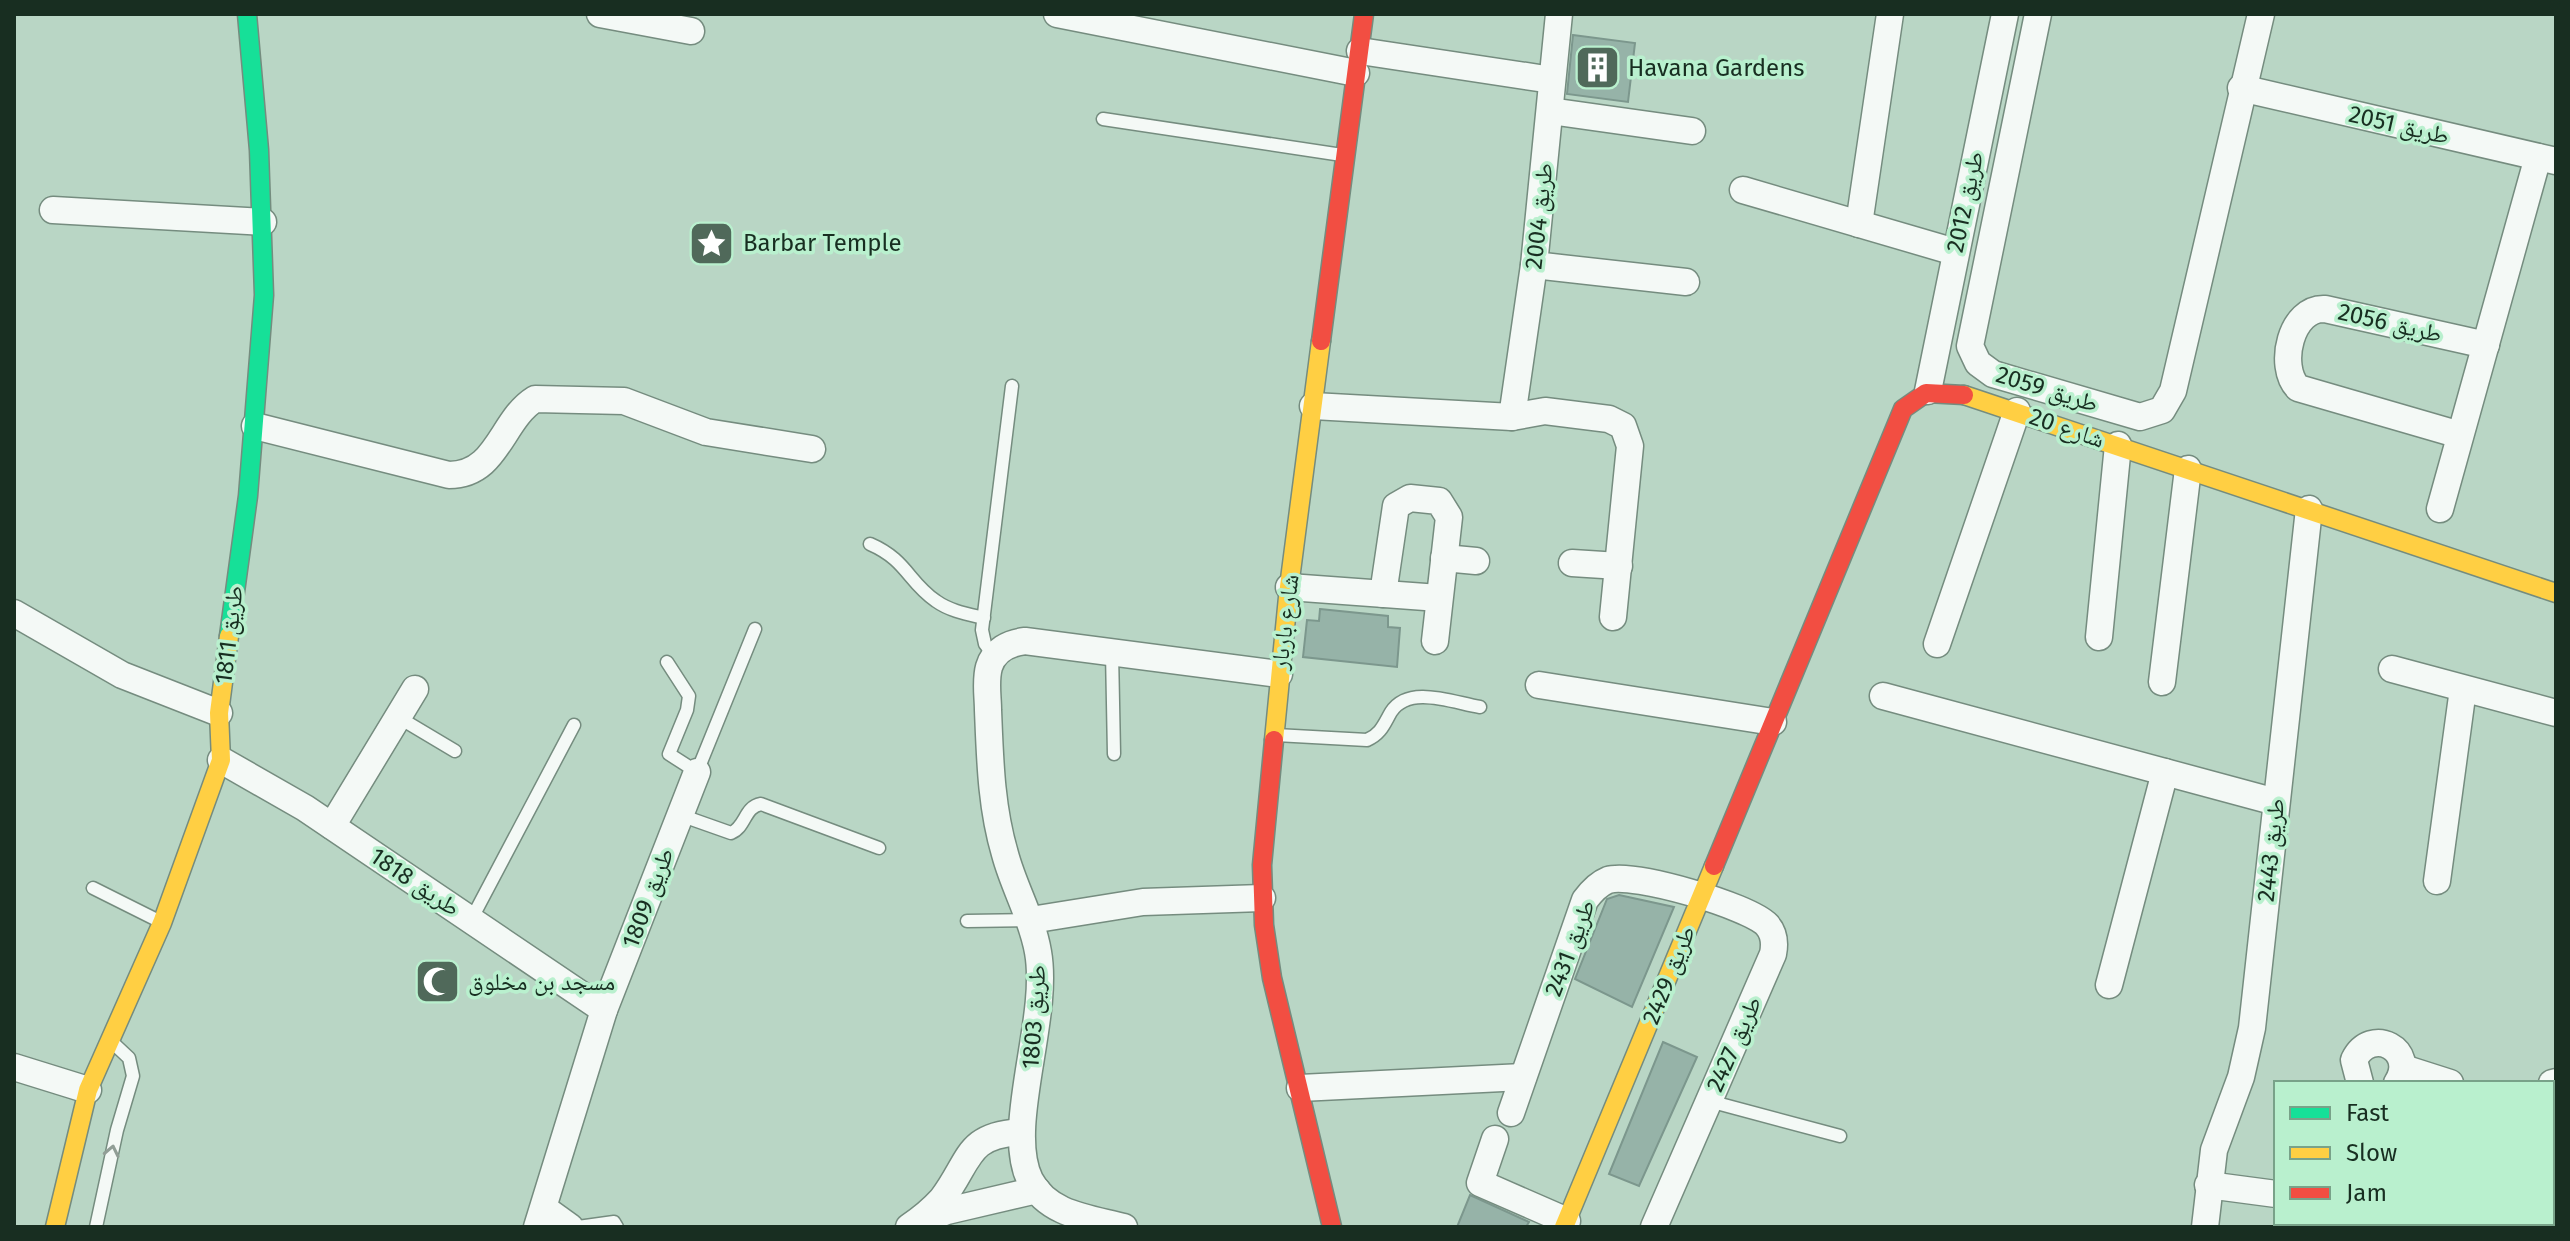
<svg xmlns="http://www.w3.org/2000/svg" width="2570" height="1241" viewBox="0 0 2570 1241" font-family="'Fira Sans','Noto Naskh Arabic',sans-serif">
	<rect width="100%" height="100%" fill="#b9d6c5"/>
	<g fill="#96b3a8" stroke="#7c978d" stroke-width="2">
		<polygon points="1573,35 1635,43 1628,102 1567,94"/>
		<polygon points="1320,609 1388,616 1388,627 1400,628 1397,667 1303,657 1307,620 1319,621"/>
		<polygon points="1619,895 1674,907 1632,1007 1575,979 1607,899"/>
		<polygon points="1663,1042 1697,1057 1639,1186 1609,1174"/>
		<polygon points="1470,1195 1529,1222 1526,1227 1457,1227"/>
	</g>
	<g fill="none" stroke-linecap="round" stroke-linejoin="round">
		<defs>
			<g id="lane">
				<polyline points="1103,119 1342,155"/>
				<path d="M 870,544 C 907,560 908,582 936,601 C 950,611 967,614 984,618"/>
				<polyline points="1112,652 1114,754"/>
				<polyline points="994,656 985,644 982,630 1012,386"/>
				<polyline points="667,662 689,696 687,710 669,754 697,772 755,629"/>
				<polyline points="398,717 455,751"/>
				<path d="M 1276,735 L 1367,740 C 1381,734 1384,724 1391,712 C 1409,684 1454,703 1480,707"/>
				<path d="M 680,815 L 731,833 C 746,827 744,807 761,804 L 879,848"/>
				<polyline points="93,888 159,921"/>
				<polyline points="471,920 574,725"/>
				<polyline points="967,921 1031,920"/>
				<polyline points="1709,1101 1840,1136"/>
				<polyline points="96,1227 117,1130 133,1076 129,1058 113,1043"/>
				<polyline points="578,1227 614,1222 617,1227"/>
			</g>
			<g id="street">
				<polyline points="600,14 691,31"/>
				<polyline points="1057,14 1356,73"/>
				<polyline points="2038,14 1970,346 1978,363 1993,374 2140,417 2162,410 2173,391 2261,14"/>
				<polyline points="1360,51 1552,80"/>
				<polyline points="2241,88 2556,161"/>
				<polyline points="1550,111 1692,131"/>
				<polyline points="1743,190 1955,252"/>
				<polyline points="53,210 263,222"/>
				<polyline points="1859,224 1890,14"/>
				<polyline points="1534,265 1686,282"/>
				<polyline points="1928,391 2005,14"/>
				<polyline points="1313,406 1512,417 1545,411 1609,419 1623,426 1630,446 1613,617"/>
				<polyline points="1512,417 1534,265 1559,14"/>
				<path d="M 255,426 L 449,475 C 498,475 501,420 535,399 L 624,401 L 706,432 L 812,449"/>
				<path d="M 2460,435 L 2298,388 C 2277,366 2291,307 2325,309 L 2486,345"/>
				<polyline points="2440,509 2538,157"/>
				<polyline points="1444,558 1476,561"/>
				<polyline points="1572,563 1619,566"/>
				<polyline points="1289,587 1439,598"/>
				<polyline points="1383,594 1396,506 1410,498 1439,501 1449,517 1435,641"/>
				<polyline points="14,613 122,675 219,713"/>
				<polyline points="2099,637 2118,445"/>
				<polyline points="1937,644 2017,411"/>
				<polyline points="2392,669 2556,713"/>
				<polyline points="2162,682 2188,469"/>
				<polyline points="1539,685 1773,722"/>
				<polyline points="1883,696 2276,802"/>
				<polyline points="221,760 305,808 604,1010"/>
				<polyline points="332,826 415,689"/>
				<polyline points="2437,881 2463,689"/>
				<polyline points="1031,920 1143,902 1262,898"/>
				<polyline points="2109,985 2165,772"/>
				<polyline points="14,1067 88,1090"/>
				<polyline points="2403,1068 2450,1083"/>
				<path d="M 2360,1083 L 2354,1060 C 2371,1025 2418,1050 2397,1083"/>
				<polyline points="2552,1083 2556,1082"/>
				<polyline points="1300,1088 1523,1077"/>
				<path d="M 1511,1113 L 1585,900 C 1591,892 1598,884 1608,880 C 1633,872 1749,906 1767,925 C 1775,934 1775,944 1773,954 L 1654,1227"/>
				<polyline points="1495,1139 1480,1183 1567,1221"/>
				<polyline points="2552,1143 2556,1146"/>
				<polyline points="2208,1185 2276,1194"/>
				<polyline points="545,1209 570,1227"/>
				<polyline points="925,1220 947,1211 1037,1190"/>
				<polyline points="2402,1223 2412,1227"/>
				<polyline points="537,1227 604,1010 697,772"/>
				<path d="M 909,1227 C 921,1219 932,1210 942,1199 C 971,1161 965,1135 1021,1132"/>
				<path d="M 1124,1227 C 1089,1218 1048,1215 1030,1180 C 1004,1127 1050,1019 1038,952 C 1032,917 1014,888 1005,854 C 991,807 990,759 988,710 C 988,697 985,681 989,667 C 994,650 1009,643 1025,641 L 1279,674"/>
				<polyline points="2205,1227 2214,1150 2241,1077 2252,1028 2309,509"/>
				<polyline points="2335,1227 2336,1223"/>
			</g>
			<polyline id="fast" points="229,636 248,496 264,295 259,150 247,14"/>
			<g id="slow">
				<polyline points="1964,395 2556,593"/>
				<polyline points="1274,740 1289,587 1321,341"/>
				<polyline points="55,1227 88,1090 162,923 221,760 219,713 229,636"/>
				<polyline points="1564,1227 1714,866"/>
			</g>
			<g id="jam">
				<polyline points="1321,341 1364,14"/>
				<polyline points="1274,740 1262,865 1264,925 1272,978 1332,1227"/>
				<polyline points="1714,866 1903,409 1926,393 1964,395"/>
			</g>
		</defs>
		<use href="#lane" stroke="#758c7f" stroke-width="15"/>
		<use href="#street" stroke="#758c7f" stroke-width="29"/>
		<use href="#fast" stroke="#758c7f" stroke-width="21"/>
		<use href="#slow" stroke="#758c7f" stroke-width="21"/>
		<use href="#jam" stroke="#758c7f" stroke-width="21"/>
		<use href="#lane" stroke="#f4f9f6" stroke-width="12"/>
		<use href="#street" stroke="#f4f9f6" stroke-width="26"/>
		<use href="#fast" stroke="#16e098" stroke-width="18"/>
		<use href="#slow" stroke="#ffcf43" stroke-width="18"/>
		<use href="#jam" stroke="#f24e42" stroke-width="18"/>
	</g>
	<defs><path id="oneway-chevron" d="M-2-3.5L2.5 0L-2 3.5" fill="none" stroke-width="1.6" stroke-linecap="round" stroke-linejoin="round" transform="scale(2)"/></defs>
	<use stroke="#919e96" href="#oneway-chevron" transform="translate(112 1151) rotate(-78)"/>
	<defs>
		<symbol id="building-square" viewBox="-11 -11 22 22"><rect x="-9" y="-9" width="18" height="18" rx="4" fill="#50695a" stroke="#b9f0ce"/><path d="M-4-6H4V6H1V3H-1V6H-4ZM-2.5-4.3h1.7v1.8h-1.7ZM.8-4.3h1.7v1.8H.8ZM-2.5-1h1.7V.8h-1.7ZM.8-1h1.7V.8H.8Z" fill="#fff"/></symbol>
		<symbol id="sight-square" viewBox="-11 -11 22 22"><rect x="-9" y="-9" width="18" height="18" rx="4" fill="#50695a" stroke="#b9f0ce"/><path d="M0-6L1.8-2.2L6-1.7L2.9 1.2L3.7 5.4L0 3.3L-3.7 5.4L-2.9 1.2L-6-1.7L-1.8-2.2Z" fill="#fff"/></symbol>
		<symbol id="mosque-square" viewBox="-11 -11 22 22"><rect x="-9" y="-9" width="18" height="18" rx="4" fill="#50695a" stroke="#b9f0ce"/><path d="M3.5-4.9A6 6 0 1 0 3.5 4.9A5 5 0 1 1 3.5-4.9Z" fill="#fff"/></symbol>
	</defs>
	<g fill-rule="evenodd">
		<use href="#building-square" x="1572" y="42" width="51" height="51"/>
		<use href="#sight-square" x="686" y="218" width="51" height="51"/>
		<use href="#mosque-square" x="412" y="956" width="51" height="51"/>
	</g>
	<g text-anchor="middle" stroke-width="7" stroke-linejoin="round" paint-order="stroke">
		<g font-size="24" fill="#182e21" stroke="#b9f0ce" text-anchor="start">
			<text x="1628" y="76">Havana Gardens</text>
			<text x="743" y="251">Barbar Temple</text>
			<text x="468" y="990">مسجد بن مخلوق</text>
		</g>
		<g font-size="24" fill="#182e21" stroke="#b9f0ce">
			<text transform="translate(2399 125) rotate(13)" y="8">طريق 2051</text>
			<text transform="translate(1965 202) rotate(-78)" y="8">طريق 2012</text>
			<text transform="translate(1539 216) rotate(-84)" y="8">طريق 2004</text>
			<text transform="translate(2390 323) rotate(13)" y="8">طريق 2056</text>
			<text transform="translate(2047 389) rotate(17)" y="8">طريق 2059</text>
			<text transform="translate(2067 428) rotate(19)" y="8">شارع 20</text>
			<text transform="translate(1285 622) rotate(-83)" y="8">شارع باربار</text>
			<text transform="translate(229 635) rotate(-83)" y="8">طريق 1811</text>
			<text transform="translate(2271 850) rotate(-84)" y="8">طريق 2443</text>
			<text transform="translate(415 882) rotate(34)" y="8">طريق 1818</text>
			<text transform="translate(648 898) rotate(-69)" y="8">طريق 1809</text>
			<text transform="translate(1570 948) rotate(-69)" y="8">طريق 2431</text>
			<text transform="translate(1669 975) rotate(-68)" y="8">طريق 2429</text>
			<text transform="translate(1034 1017) rotate(-86)" y="8">طريق 1803</text>
			<text transform="translate(1734 1044) rotate(-66)" y="8">طريق 2427</text>
		</g>
	</g>
	<rect width="2570" height="1241" fill="none" stroke="#182e21" stroke-width="32"/>
	<rect x="2274" y="1081" width="280" height="144" fill="#b9f0ce" stroke="#79a289" stroke-width="2"/>
	<rect x="2290" y="1107" width="40" height="12" fill="#16e098" stroke="#79a289" stroke-width="2"/>
	<text x="2346" y="1121" font-size="24" fill="#182e21">Fast</text>
	<rect x="2290" y="1147" width="40" height="12" fill="#ffcf43" stroke="#79a289" stroke-width="2"/>
	<text x="2346" y="1161" font-size="24" fill="#182e21">Slow</text>
	<rect x="2290" y="1187" width="40" height="12" fill="#f24e42" stroke="#79a289" stroke-width="2"/>
	<text x="2346" y="1201" font-size="24" fill="#182e21">Jam</text>
</svg>
